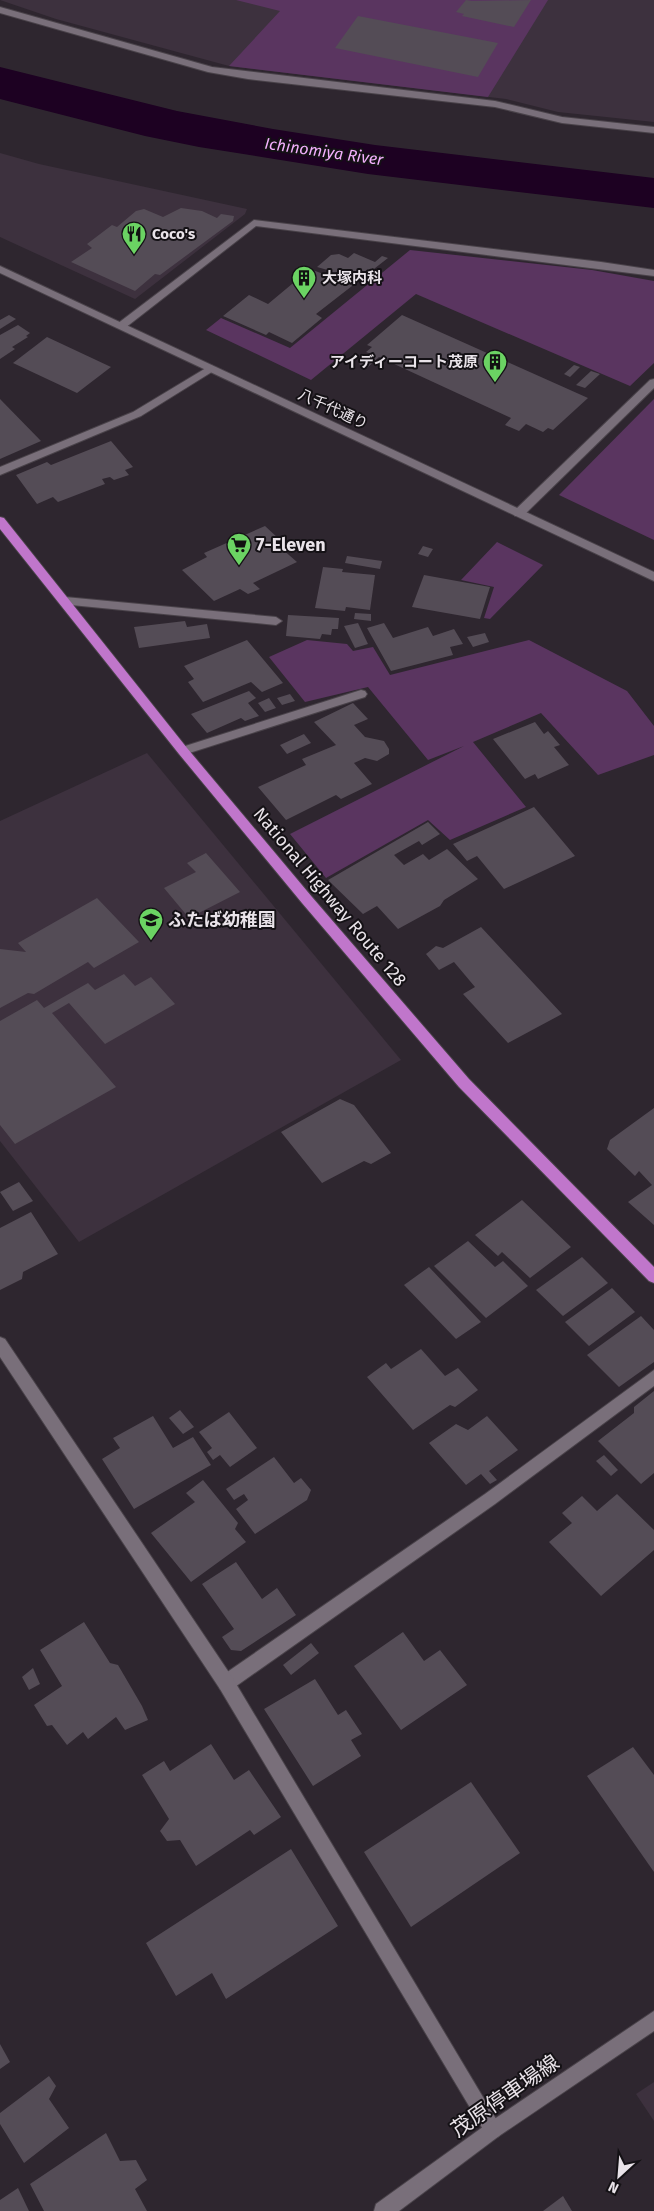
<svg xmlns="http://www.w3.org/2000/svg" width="654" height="2211" viewBox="0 0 654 2211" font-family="'Fira Sans','Noto Sans JP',sans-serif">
	<rect width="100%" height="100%" fill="#2e262f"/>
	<g fill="#3d313e">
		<polygon points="0,0 654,0 654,122 558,112 506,99 229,66 56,19"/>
		<polygon points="0,153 39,164 247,209 245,214 135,299 0,237"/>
		<polygon points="147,753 401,1060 79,1242 0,1141 0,821"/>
		<polygon points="654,2082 654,2121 636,2094"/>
	</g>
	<g fill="#5a3560">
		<polygon points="236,0 548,0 488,97 229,66 280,11"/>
		<polygon points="410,250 592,270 654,281 654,363 630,386 416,294 311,380 206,330 221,318 290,348"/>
		<polygon points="654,399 654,540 559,495"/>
		<polygon points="497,542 543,565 490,619 484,618 494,587 461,580"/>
		<polygon points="307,640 347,644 353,651 373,647 390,675 529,640 627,691 654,726 654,755 598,775 541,713 473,742 526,807 450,840 428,820 326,878 290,834 464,746 428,760 368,687 305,702 269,657"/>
	</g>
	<polygon fill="#1d0122" points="0,67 177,111 273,129 375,145 654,178 654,208 368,174 199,147 145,136 0,99"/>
	<g fill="#544c56">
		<polygon points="466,0 472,1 531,0 514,27 462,16 464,14 456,12"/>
		<polygon points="358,16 498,43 478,77 335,48"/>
		<polygon points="181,208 202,211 217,218 221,214 234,216 233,221 160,275 155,274 135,291 71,262 92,248 87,244 112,225 117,227 136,211 144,209 163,217"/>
		<polygon points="354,253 375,262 382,256 388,258 316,314 322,318 292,343 269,332 266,335 223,316 249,295 268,304 310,269 326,275 331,271 317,267 331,255 339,254 348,258"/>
		<polygon points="9,315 16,319 0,329 0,320"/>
		<polygon points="402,315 588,398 553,430 548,428 543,432 526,424 519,431 505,425 511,418 379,357 367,368 359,364 371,354 366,352 372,347 367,345"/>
		<polygon points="18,325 30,333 26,336 28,337 12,347 15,349 0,359 0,335"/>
		<polygon points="47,337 111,367 77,393 13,363"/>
		<polygon points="574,365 580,367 570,377 564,374"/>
		<polygon points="591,371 600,374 585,388 576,385"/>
		<polygon points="0,399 41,441 0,459"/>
		<polygon points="111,441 133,467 125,470 129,475 114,480 110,477 102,479 105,484 58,502 53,497 37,504 16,475 47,462 51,465"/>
		<polygon points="265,526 278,538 273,541 297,562 253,583 260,589 248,594 240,589 214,601 182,570 207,557 204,553"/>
		<polygon points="423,546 433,549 428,557 418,554"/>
		<polygon points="347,556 382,561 380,569 345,563"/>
		<polygon points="323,567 343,569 342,572 375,575 370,610 346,607 345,611 315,608"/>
		<polygon points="424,575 490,587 480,619 412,607"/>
		<polygon points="355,613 371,614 371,621 354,619"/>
		<polygon points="288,615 339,618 338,629 332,629 331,635 322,634 320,639 286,636"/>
		<polygon points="185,621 187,627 207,624 210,638 139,648 134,627"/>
		<polygon points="358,623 368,644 355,648 344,626"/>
		<polygon points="384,623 393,638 428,627 433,636 454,629 463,644 450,647 453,655 391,671 367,628"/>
		<polygon points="485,633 489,642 473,647 467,637"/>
		<polygon points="247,640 283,683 262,692 251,682 203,702 188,682 194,679 184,666"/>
		<polygon points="249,691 256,698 248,703 259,716 245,721 241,718 207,733 191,714"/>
		<polygon points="290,694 295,701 282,705 277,698"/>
		<polygon points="269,698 276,708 265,712 258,703"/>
		<polygon points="353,703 368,719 354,725 365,737 384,741 389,749 389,754 377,761 365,758 354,763 372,784 341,799 336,795 286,820 258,787 306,765 302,759 336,745 314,722"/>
		<polygon points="535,722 544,734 548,731 560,745 554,747 569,765 538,779 535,774 525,779 493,739"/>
		<polygon points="304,734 311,743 287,754 280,745"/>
		<polygon points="534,807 575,856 504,889 477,856 467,861 453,844"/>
		<polygon points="428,822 440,834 422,845 419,841 394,855 404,865 423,854 429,860 447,849 478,879 444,900 440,906 398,929 377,906 363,914 328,880"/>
		<polygon points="206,853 240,892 189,918 164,888 196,872 187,863"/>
		<polygon points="97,898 139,942 94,968 88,962 34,994 28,993 0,1008 0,949 26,952 18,943"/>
		<polygon points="481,927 562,1014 508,1043 463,994 475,987 454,962 439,970 426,954 436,946 443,948"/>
		<polygon points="124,974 135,986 151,977 175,1004 105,1044 69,1003 52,1013 116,1087 15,1144 0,1125 0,1021 37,1000 44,1008 88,983 95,990"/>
		<polygon points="340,1099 354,1105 391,1153 371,1164 364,1161 322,1183 281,1132"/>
		<polygon points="654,1108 654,1225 628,1202 652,1185 639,1171 635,1176 607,1149 610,1140"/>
		<polygon points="19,1182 33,1201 13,1211 0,1192"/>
		<polygon points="522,1200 571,1247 530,1278 502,1252 498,1256 475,1235"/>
		<polygon points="31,1212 58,1254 23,1272 22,1279 0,1290 0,1228"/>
		<polygon points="468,1241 495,1267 503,1261 528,1286 486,1318 434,1266"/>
		<polygon points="582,1257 608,1283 563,1316 536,1290"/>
		<polygon points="429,1267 481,1322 456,1339 404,1285"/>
		<polygon points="612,1288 635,1312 589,1346 565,1322"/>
		<polygon points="641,1316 654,1330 654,1362 619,1387 587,1355"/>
		<polygon points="421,1349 445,1376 458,1368 478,1390 455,1407 450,1405 413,1430 367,1377 386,1363 391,1369"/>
		<polygon points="654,1391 654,1473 641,1484 598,1441 634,1413 634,1407"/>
		<polygon points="180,1410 194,1427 183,1434 169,1418"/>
		<polygon points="229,1412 257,1448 230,1467 220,1455 213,1460 207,1452 212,1448 199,1432"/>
		<polygon points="153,1416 173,1448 193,1437 211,1465 134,1509 102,1459 120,1448 113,1438"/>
		<polygon points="487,1416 518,1450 489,1471 497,1480 490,1484 481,1474 466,1485 429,1443 456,1424 468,1430"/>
		<polygon points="604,1455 618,1470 611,1476 596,1461"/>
		<polygon points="274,1457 294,1483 301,1478 311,1490 307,1500 255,1534 236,1509 248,1500 244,1494 234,1500 226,1489"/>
		<polygon points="203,1480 238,1523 235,1529 246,1542 191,1582 151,1533 195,1502 186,1493"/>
		<polygon points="617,1494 654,1530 654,1550 601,1596 549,1542 572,1523 562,1513 582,1496 597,1511"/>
		<polygon points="236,1562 262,1599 277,1588 296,1615 241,1651 231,1650 222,1637 234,1629 202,1584"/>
		<polygon points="84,1622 110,1663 118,1665 142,1706 148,1720 125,1730 116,1717 88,1739 83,1732 67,1745 52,1725 47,1726 34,1705 62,1686 40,1650"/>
		<polygon points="403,1632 424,1661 440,1650 467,1685 401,1730 354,1666"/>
		<polygon points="311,1643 319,1653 291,1675 283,1665"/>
		<polygon points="33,1668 40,1684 29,1690 22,1677"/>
		<polygon points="315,1679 338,1715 346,1710 362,1734 351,1740 361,1756 313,1786 264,1709"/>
		<polygon points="211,1744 234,1780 249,1770 281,1817 254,1835 250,1830 196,1866 180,1840 167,1841 160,1831 169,1819 142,1775 164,1761 170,1771"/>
		<polygon points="633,1747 654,1775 654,1872 587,1776"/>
		<polygon points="471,1782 520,1853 411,1927 364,1852"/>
		<polygon points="291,1849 338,1926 226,1999 212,1973 176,1996 146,1943"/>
		<polygon points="0,2044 10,2062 0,2069"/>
		<polygon points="49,2076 56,2086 49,2099 69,2128 24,2163 0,2124 0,2113"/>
		<polygon points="106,2133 120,2161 136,2160 147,2180 135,2189 147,2211 44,2211 30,2184"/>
		<polygon points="18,2188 29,2211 0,2211 0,2200"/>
		<polygon points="563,2196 572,2211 543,2211"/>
	</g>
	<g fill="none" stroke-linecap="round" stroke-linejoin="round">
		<defs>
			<g id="service">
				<polygon points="211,365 216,368 215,370 141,416 0,475 0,467 133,412"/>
				<polygon points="65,597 276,617 282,621 276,625 61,604 59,601"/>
				<polygon points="361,690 365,691 367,694 365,697 183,755 177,751 179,748"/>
				<polygon points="654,1370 654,1386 495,1504 232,1689 226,1691 220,1689 218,1683 220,1677 485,1494"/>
			</g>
			<g id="minor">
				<polygon points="0,7 212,67 495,101 562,117 654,127 654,133 562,123 495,107 248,79 208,72 0,13"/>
				<polygon points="254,220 601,262 654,270 654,276 256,226 125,328 117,328 117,324"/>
				<polygon points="654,379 654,388 523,516 515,516 513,513 515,510 650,380"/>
				<polygon points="0,1337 5,1339 232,1677 499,2124 502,2130 499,2136 493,2139 487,2136 220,1689 0,1357"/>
			</g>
			<polygon id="tertiary" points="0,266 654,572 654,581 0,273"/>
			<polygon id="secondary" points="654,2011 654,2031 499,2136 399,2211 374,2211 376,2204 487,2124"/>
			<polygon id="trunk" points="0,517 4,518 187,748 312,897 469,1079 654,1267 654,1283 649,1281 459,1087 302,903 179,754 0,529"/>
		</defs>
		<use href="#service" stroke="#494249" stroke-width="2"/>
		<use href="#minor" stroke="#494249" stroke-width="2"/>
		<use href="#tertiary" stroke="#494249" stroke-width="2"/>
		<use href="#secondary" stroke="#494249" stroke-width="2"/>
		<use href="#trunk" stroke="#494249" stroke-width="2"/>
		<use href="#service" fill="#796f7a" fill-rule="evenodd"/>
		<use href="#minor" fill="#796f7a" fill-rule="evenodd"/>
		<use href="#tertiary" fill="#796f7a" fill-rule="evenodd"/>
		<use href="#secondary" fill="#796f7a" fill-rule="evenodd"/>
		<use href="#trunk" fill="#c076cb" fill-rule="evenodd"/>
	</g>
	<defs>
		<symbol id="restaurant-pin" viewBox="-11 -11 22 30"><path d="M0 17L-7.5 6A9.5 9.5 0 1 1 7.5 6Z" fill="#6bd363" stroke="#141115"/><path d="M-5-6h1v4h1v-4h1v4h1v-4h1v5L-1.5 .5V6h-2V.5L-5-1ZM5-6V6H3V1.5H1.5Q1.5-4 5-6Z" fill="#111"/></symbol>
		<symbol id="building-pin" viewBox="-11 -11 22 30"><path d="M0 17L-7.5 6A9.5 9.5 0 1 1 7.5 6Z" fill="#6bd363" stroke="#141115"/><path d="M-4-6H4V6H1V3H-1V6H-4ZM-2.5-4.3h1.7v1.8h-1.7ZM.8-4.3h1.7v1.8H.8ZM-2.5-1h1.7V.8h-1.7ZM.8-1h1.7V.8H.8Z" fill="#111"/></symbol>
		<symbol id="supermarket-pin" viewBox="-11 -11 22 30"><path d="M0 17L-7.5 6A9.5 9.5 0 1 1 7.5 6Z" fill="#6bd363" stroke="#141115"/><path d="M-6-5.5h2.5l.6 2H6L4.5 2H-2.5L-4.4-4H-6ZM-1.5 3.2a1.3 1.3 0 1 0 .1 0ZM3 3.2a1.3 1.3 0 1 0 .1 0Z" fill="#111"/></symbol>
		<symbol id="school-pin" viewBox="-11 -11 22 30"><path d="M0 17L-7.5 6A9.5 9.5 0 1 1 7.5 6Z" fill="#6bd363" stroke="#141115"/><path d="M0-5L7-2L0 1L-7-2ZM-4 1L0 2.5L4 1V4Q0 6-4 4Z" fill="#111"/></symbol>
	</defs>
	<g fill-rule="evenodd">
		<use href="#restaurant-pin" x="120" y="220" width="28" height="38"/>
		<use href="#building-pin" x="290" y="264" width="28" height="38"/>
		<use href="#building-pin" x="481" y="348" width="28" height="38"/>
		<use href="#supermarket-pin" x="225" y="531" width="28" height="38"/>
		<use href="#school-pin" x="137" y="906" width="28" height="38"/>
	</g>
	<g text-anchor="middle" stroke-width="4" stroke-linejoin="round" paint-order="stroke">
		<g font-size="15" font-weight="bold" fill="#e9e3e9" stroke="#141115" text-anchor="start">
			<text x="152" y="239">Coco's</text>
			<text x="322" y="283">大塚内科</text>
			<text x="478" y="367" text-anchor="end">アイディーコート茂原</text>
		</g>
		<g font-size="15" fill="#e9e3e9" stroke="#141115">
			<text transform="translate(333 409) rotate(25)" y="5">八千代通り</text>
		</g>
		<g font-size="16" font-style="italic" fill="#f3b0fd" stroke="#141115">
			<text transform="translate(324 151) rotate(8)" y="6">Ichinomiya River</text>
		</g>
		<g font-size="18" font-weight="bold" fill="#e9e3e9" stroke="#141115" text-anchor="start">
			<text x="256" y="551">7-Eleven</text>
			<text x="168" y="926">ふたば幼稚園</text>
		</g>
		<g font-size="18" fill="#e9e3e9" stroke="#141115">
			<text transform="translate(330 897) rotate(50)" y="6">National Highway Route 128</text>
		</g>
		<g font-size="21" fill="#e9e3e9" stroke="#141115">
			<text transform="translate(505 2096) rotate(-35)" y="7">茂原停車場線</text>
		</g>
	</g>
	<g transform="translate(619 2176) rotate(206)" stroke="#141115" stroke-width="4" paint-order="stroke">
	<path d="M0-4L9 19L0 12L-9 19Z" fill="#e9e3e9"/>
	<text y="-8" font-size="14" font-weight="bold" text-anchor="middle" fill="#e9e3e9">N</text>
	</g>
</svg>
